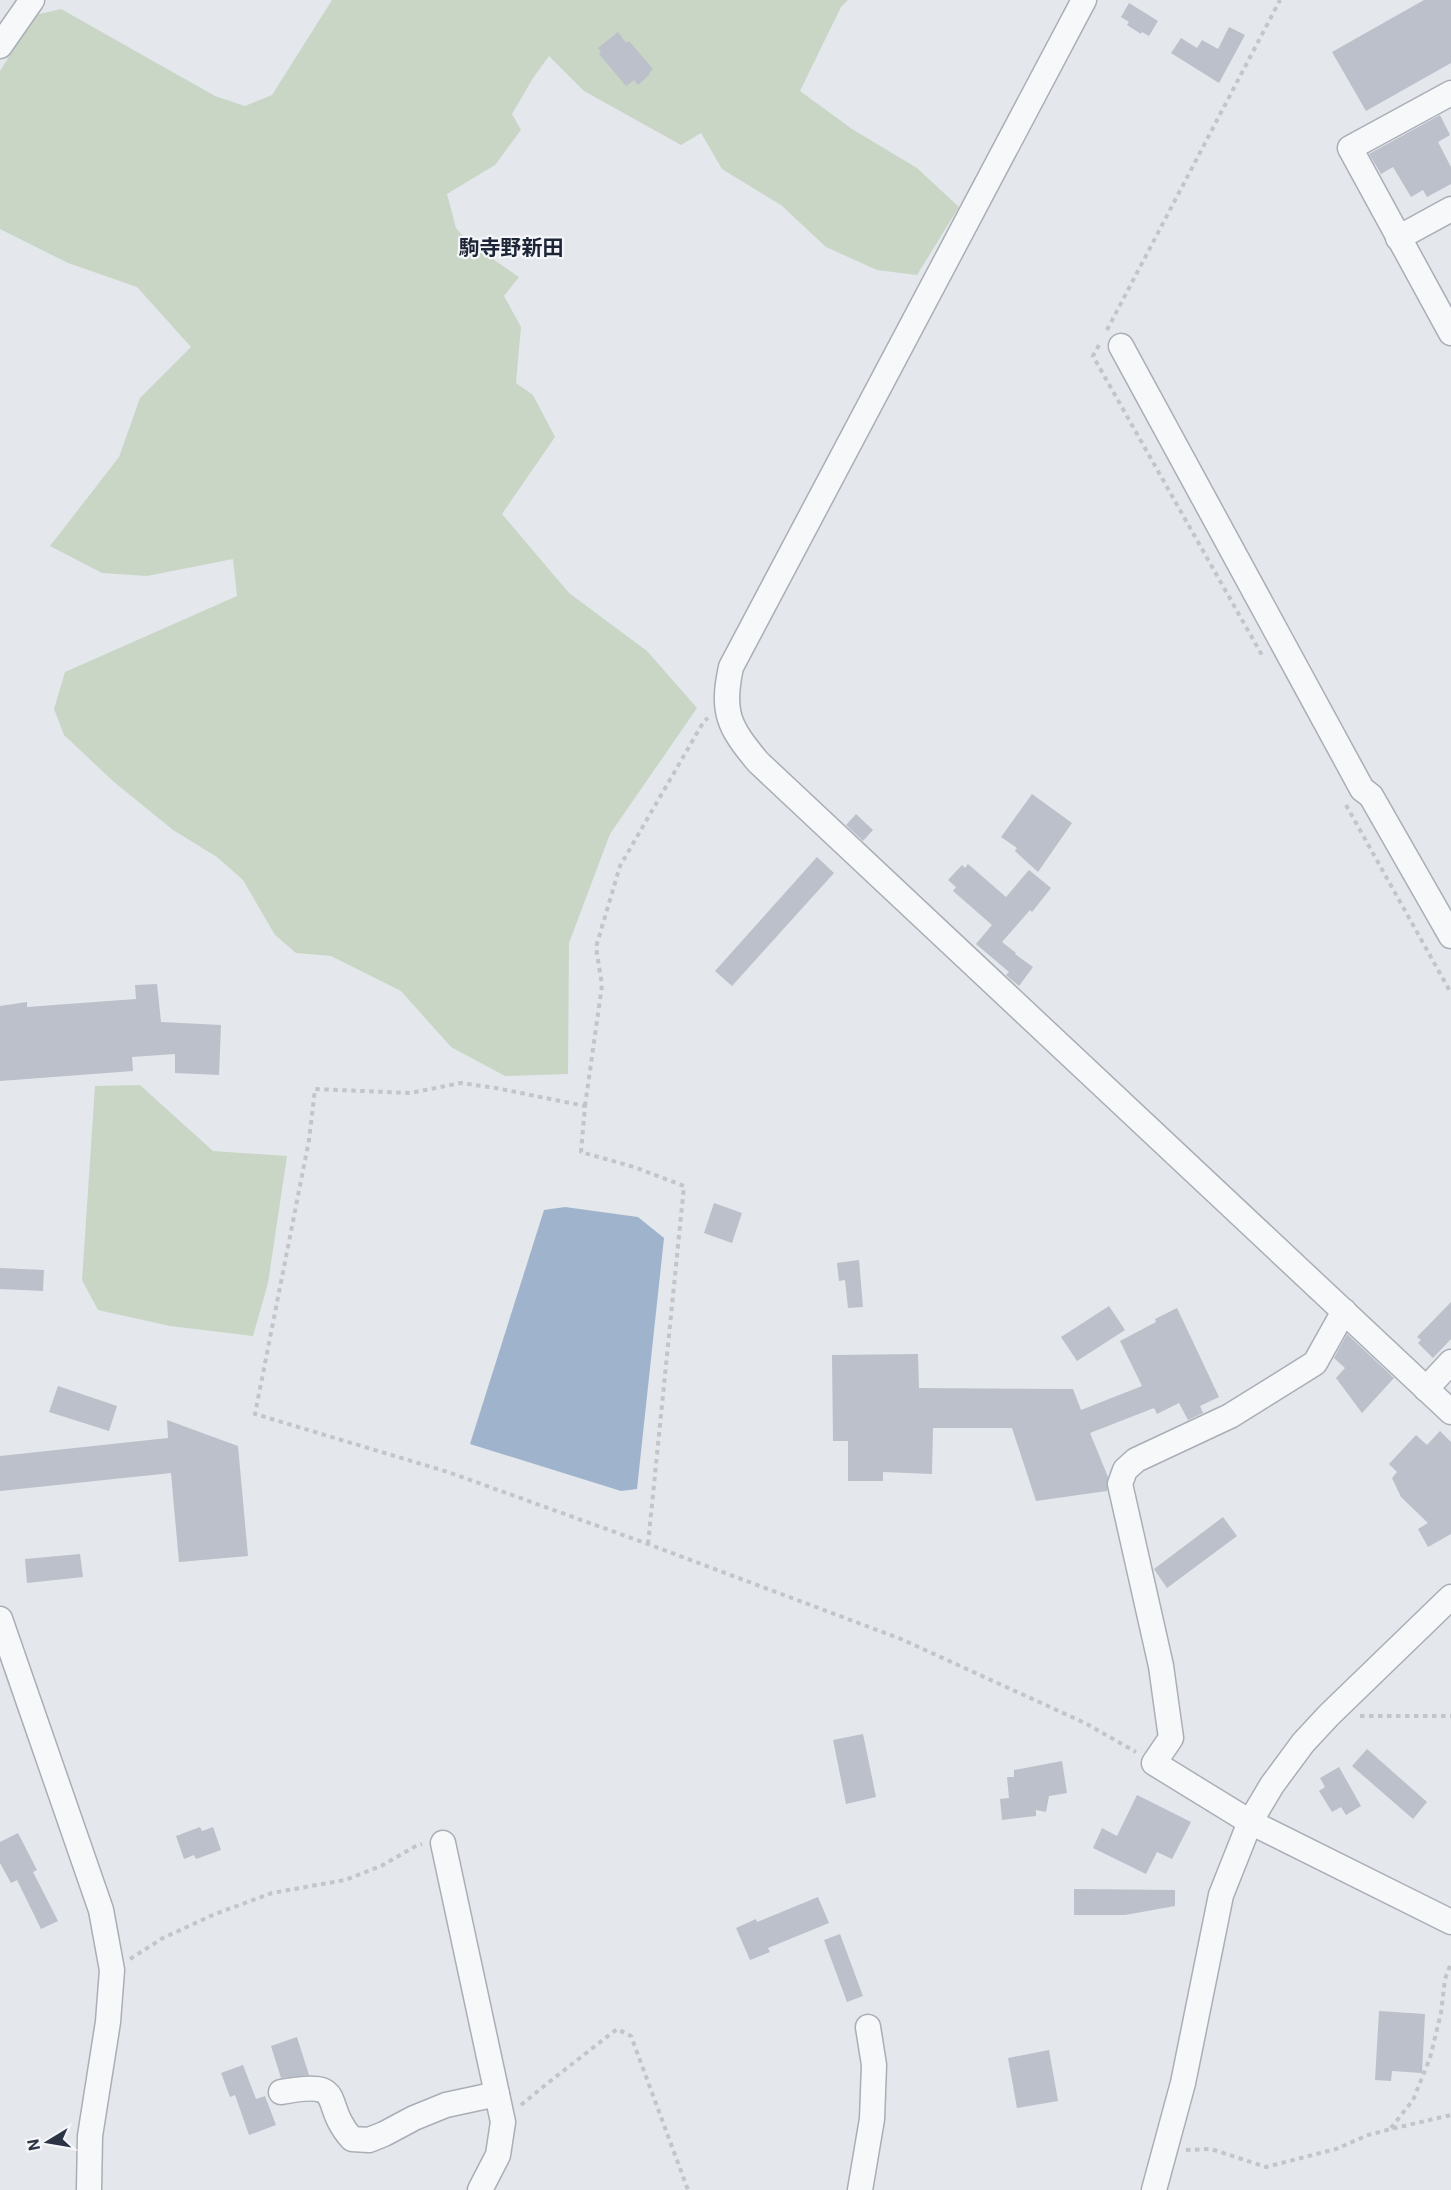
<svg xmlns="http://www.w3.org/2000/svg" width="1451" height="2190" viewBox="0 0 1451 2190" font-family="Roboto,'Noto Sans JP',sans-serif">
	<rect width="100%" height="100%" fill="#e4e7ec"/>
	<g fill="#c9d6c5">
		<polygon points="332,0 848,0 841,7 800,91 852,129 917,168 959,207 917,275 877,270 826,247 781,205 722,169 701,133 681,145 584,91 549,56 533,78 512,114 521,130 495,165 447,194 456,228 468,242 519,277 504,296 521,327 516,383 533,395 555,437 502,514 569,593 647,651 697,708 610,834 569,943 568,1074 505,1076 451,1047 401,991 331,956 296,953 275,935 243,880 217,857 173,830 114,782 64,735 54,709 65,672 237,596 233,559 147,576 102,573 50,546 119,457 140,398 191,347 137,287 68,263 0,229 0,71 35,15 61,9 215,96 245,106 272,95"/>
		<polygon points="140,1085 213,1151 287,1156 268,1283 253,1336 170,1326 98,1310 82,1280 95,1086"/>
	</g>
	<polygon fill="#9fb4cc" points="565,1207 638,1217 664,1238 637,1489 621,1491 470,1444 544,1210"/>
	<g fill="#bbc0ca">
		<polygon points="1424,0 1451,0 1451,63 1366,111 1332,52"/>
		<polygon points="1129,3 1158,21 1149,36 1142,32 1141,34 1127,25 1129,22 1121,17"/>
		<polygon points="1229,27 1245,35 1219,83 1171,53 1181,38 1197,48 1202,40 1218,49"/>
		<polygon points="618,32 626,43 629,41 653,69 649,73 650,74 638,85 634,80 626,86 599,54 601,52 598,48"/>
		<polygon points="1440,115 1450,135 1438,142 1451,167 1451,184 1427,197 1423,190 1411,197 1393,167 1381,174 1369,154"/>
		<polygon points="1032,794 1072,823 1038,872 1015,851 1017,848 1001,837"/>
		<polygon points="856,814 873,830 863,841 846,825"/>
		<polygon points="817,857 834,873 732,986 715,971"/>
		<polygon points="968,864 1006,897 1029,870 1051,888 1032,912 1030,910 1002,942 1016,953 1015,954 1033,967 1019,986 1006,975 1009,972 976,944 992,925 953,891 956,887 948,880 962,865 965,868"/>
		<polygon points="157,984 161,1022 221,1025 219,1075 175,1073 175,1054 132,1057 133,1071 0,1081 0,1006 27,1002 27,1007 136,999 135,985"/>
		<polygon points="714,1203 742,1213 732,1243 704,1233"/>
		<polygon points="859,1260 863,1307 848,1308 845,1280 839,1281 837,1263"/>
		<polygon points="0,1268 44,1270 43,1291 0,1289"/>
		<polygon points="1451,1302 1451,1339 1433,1358 1418,1343 1421,1340 1417,1337"/>
		<polygon points="1109,1306 1125,1330 1077,1361 1061,1337"/>
		<polygon points="1177,1308 1219,1397 1200,1406 1203,1413 1188,1420 1179,1403 1157,1414 1154,1408 1090,1433 1108,1477 1107,1491 1036,1501 1012,1428 933,1428 932,1474 883,1472 883,1481 848,1481 848,1441 833,1441 832,1355 918,1354 919,1388 1073,1389 1081,1410 1142,1386 1120,1341 1156,1322 1155,1319"/>
		<polygon points="1347,1334 1394,1378 1362,1413 1336,1378 1345,1368 1334,1358"/>
		<polygon points="58,1386 117,1406 109,1431 49,1412"/>
		<polygon points="167,1420 238,1446 248,1556 179,1562 171,1473 0,1491 0,1456 168,1438"/>
		<polygon points="1440,1431 1451,1442 1451,1534 1428,1547 1418,1529 1428,1523 1401,1497 1392,1478 1397,1472 1389,1464 1416,1435 1427,1445"/>
		<polygon points="1223,1517 1237,1536 1167,1588 1154,1569"/>
		<polygon points="80,1554 83,1577 27,1583 25,1559"/>
		<polygon points="863,1734 876,1797 846,1804 833,1740"/>
		<polygon points="1367,1749 1427,1802 1413,1819 1352,1766"/>
		<polygon points="1062,1761 1067,1793 1049,1796 1046,1812 1036,1810 1036,1816 1002,1820 1000,1799 1009,1798 1007,1777 1014,1777 1014,1770"/>
		<polygon points="1339,1767 1361,1806 1346,1815 1341,1807 1332,1812 1319,1791 1325,1787 1320,1778"/>
		<polygon points="1137,1795 1191,1822 1172,1859 1157,1852 1146,1874 1093,1848 1102,1828 1117,1836"/>
		<polygon points="200,1827 202,1831 213,1827 221,1850 196,1859 194,1855 184,1859 176,1836"/>
		<polygon points="18,1833 37,1870 33,1872 58,1921 41,1929 17,1880 11,1883 0,1863 0,1842"/>
		<polygon points="1074,1889 1175,1890 1175,1906 1125,1915 1074,1915"/>
		<polygon points="818,1897 829,1923 768,1948 770,1952 750,1960 736,1928 756,1919 757,1922"/>
		<polygon points="840,1934 863,1996 847,2002 824,1940"/>
		<polygon points="1379,2011 1425,2014 1422,2073 1392,2071 1391,2081 1375,2080"/>
		<polygon points="297,2037 309,2075 281,2078 271,2046"/>
		<polygon points="1049,2050 1058,2101 1017,2108 1008,2058"/>
		<polygon points="243,2065 256,2099 265,2096 276,2125 249,2135 235,2095 230,2097 221,2073"/>
	</g>
	<g fill="none" stroke-linecap="round" stroke-linejoin="round">
		<defs>
			<g id="minor">
				<path d="M 1084,0 L 731,667 C 721,713 729,727 758,762 L 1451,1412"/>
				<polyline points="0,46 32,0"/>
				<polyline points="1451,93 1350,148 1451,333"/>
				<polyline points="1398,238 1451,209"/>
				<polyline points="1121,346 1362,789 1371,796 1451,936"/>
				<polyline points="1344,1311 1315,1363 1230,1416 1136,1460 1125,1470 1120,1484 1161,1666 1171,1738 1154,1763 1250,1822 1451,1922"/>
				<polyline points="1426,1389 1451,1362"/>
				<polyline points="0,1619 101,1910 112,1970 108,2022 90,2136 89,2190"/>
				<polyline points="443,1843 503,2122 498,2155 480,2190"/>
				<path d="M 281,2092 C 350,2079 319,2103 352,2139 L 369,2140 L 384,2134 L 414,2118 L 446,2105 L 497,2094"/>
				<polyline points="860,2190 872,2119 874,2065 868,2027"/>
				<polyline points="1154,2190 1183,2083 1221,1895 1250,1822 1272,1785 1303,1743 1329,1715 1451,1597"/>
			</g>
		</defs>
		<use href="#minor" stroke="#a9aeb7" stroke-width="27"/>
		<g stroke="#c2c5cb" stroke-width="4" stroke-dasharray="4.5 4.5" stroke-linecap="butt">
			<polyline points="1107,330 1280,0"/>
			<polyline points="1099,345 1093,356 1263,657"/>
			<polyline points="1346,805 1451,993"/>
			<polyline points="585,1106 602,985 596,947 620,866 704,721 708,718"/>
			<polyline points="648,1544 684,1186 634,1167 581,1152 585,1106 496,1088 461,1083 410,1093 315,1089 309,1140 255,1414 448,1472 648,1544 901,1639 1085,1723 1136,1752"/>
			<polyline points="1360,1716 1451,1716"/>
			<polyline points="130,1959 163,1938 215,1914 272,1893 345,1880 381,1866 414,1847 422,1844"/>
			<polyline points="521,2105 549,2082 617,2029 631,2036 688,2190"/>
			<polyline points="1391,2128 1413,2100 1430,2058 1441,2013 1445,1979 1451,1963"/>
			<polyline points="1186,2150 1211,2149 1266,2167 1336,2149 1368,2135 1391,2129 1451,2115"/>
		</g>
		<use href="#minor" stroke="#f7f8fa" stroke-width="24"/>
	</g>
	<g text-anchor="middle" stroke-width="4.5" stroke-linejoin="round" paint-order="stroke">
		<g font-size="21" font-weight="bold" fill="#1d2536" stroke="#f4f6f9">
			<text x="511" y="255">駒寺野新田</text>
		</g>
	</g>
	<g transform="translate(48 2142) rotate(259)" stroke="#f4f6f9" stroke-width="4.5" paint-order="stroke">
	<path d="M0-4.5L10 22L0 15L-10 22Z" fill="#2b3445"/>
	<text y="-9" font-size="16" font-weight="bold" text-anchor="middle" fill="#2b3445">N</text>
	</g>
</svg>
